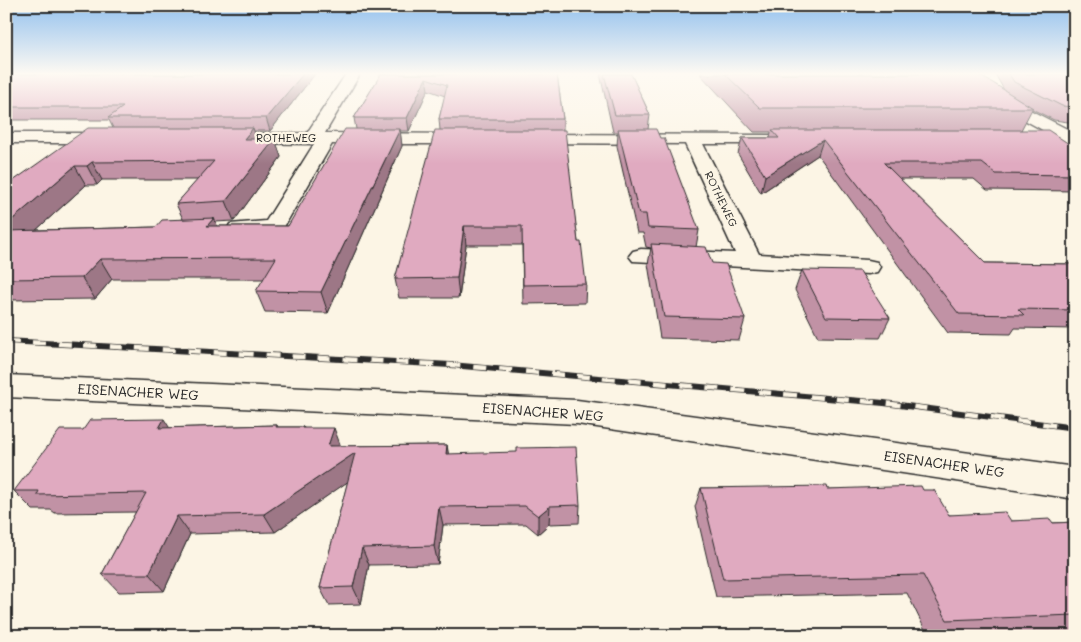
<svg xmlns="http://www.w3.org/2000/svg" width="1081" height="642" viewBox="0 0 1081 642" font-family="Mali,sans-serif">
	<rect width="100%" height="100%" fill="#fcf5e5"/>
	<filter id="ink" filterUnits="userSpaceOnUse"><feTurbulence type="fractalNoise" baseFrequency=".02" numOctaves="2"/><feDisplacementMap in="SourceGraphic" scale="10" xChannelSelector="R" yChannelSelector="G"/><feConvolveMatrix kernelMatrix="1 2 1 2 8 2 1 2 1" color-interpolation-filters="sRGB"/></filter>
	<g filter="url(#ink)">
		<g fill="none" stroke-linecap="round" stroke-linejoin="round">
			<defs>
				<g id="street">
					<polygon points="346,74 360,74 325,133 470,134 476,135 479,139 476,143 470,144 332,144 281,232 238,236 230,234 227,229 230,224 266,221 314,144 218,143 212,142 209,138 212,134 307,133"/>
					<polygon points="996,93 1075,133 1075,144 1019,143 1016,139 1019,135 1050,134 990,101 988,98 990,95"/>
					<polygon points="6,133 112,133 118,134 121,138 118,142 112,143 6,143"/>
					<polygon points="528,134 786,135 789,139 786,143 780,144 703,144 759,254 868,260 877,262 880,267 877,272 868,274 633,261 629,256 633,251 641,249 735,253 685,144 522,143 519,139 522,135"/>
					<polygon points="6,375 577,400 1075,467 1075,499 577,424 6,397"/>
				</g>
			</defs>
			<use href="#street" stroke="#2b2b2b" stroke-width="3"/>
			<use href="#street" fill="#fcf5e5" fill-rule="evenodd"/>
			<defs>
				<polyline id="rail" points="6,341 451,365 884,403 1075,428"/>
			</defs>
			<use href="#rail" stroke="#2b2b2b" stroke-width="6"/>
			<use href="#rail" stroke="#fcf5e5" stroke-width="4.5" stroke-dasharray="13" stroke-linecap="butt"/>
		</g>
		<g fill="#c192a5" stroke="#2b2b2b" fill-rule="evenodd">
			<path d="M 6,74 L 315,74 L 270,131 L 254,131 L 256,139 L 275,139 L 281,157 L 234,221 L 215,222 L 217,226 L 288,226 L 356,129 L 354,118 L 381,74 L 557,74 L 563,119 L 563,130 L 578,242 L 586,284 L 585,303 L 523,304 L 522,245 L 466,245 L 459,298 L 399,298 L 395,279 L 440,130 L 439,119 L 445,96 L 428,90 L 409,131 L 400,131 L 402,146 L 328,313 L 265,312 L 256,291 L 264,279 L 112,279 L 95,299 L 6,300 L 6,186 L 113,128 L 109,120 L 6,120 ZM 102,180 L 198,180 L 176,204 L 183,219 L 156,227 L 36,230 L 86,185 L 97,185 Z"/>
			<polygon points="600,74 631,74 650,115 648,129 699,230 696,247 712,263 745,319 739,340 660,338 648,264 651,248 646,247 643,233 637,233 617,146 618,132 613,132"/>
			<polygon points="700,74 976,74 1004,90 995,74 1067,74 1075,84 1075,123 1054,120 1032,109 1021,130 1075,148 1075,191 987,190 974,179 900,179 985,263 1075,264 1075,329 1015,328 1011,334 948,333 818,155 761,193 738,154 742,138 770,138 771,132 754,132"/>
			<polygon points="802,270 890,318 880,338 818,337 795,290"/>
			<polygon points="277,425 278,427 303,427 304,428 340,446 447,445 448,454 580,505 579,523 549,524 538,534 526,524 443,525 438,564 369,565 361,604 329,605 320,588 348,481 275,532 190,534 164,591 119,592 102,574 136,512 55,513 51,510 33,510 14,491 83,430"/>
			<polygon points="701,488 923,490 949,515 1011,521 1053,523 1075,522 1075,636 1053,636 1050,632 950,636 928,636 907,593 716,597 695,507"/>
		</g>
		<g fill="#9d7786" stroke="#2b2b2b">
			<polygon points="303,74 315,74 270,131 266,118"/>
			<polygon points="426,78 428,90 409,131 407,118"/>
			<polygon points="253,128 259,146 244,139"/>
			<polygon points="400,129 402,146 328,313 321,292"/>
			<polygon points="275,139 281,157 234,221 226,201"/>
			<polygon points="823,140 818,155 761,193 765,176"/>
			<polygon points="92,162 102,180 97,185 87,166"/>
			<polygon points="75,166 86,185 13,251 6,241 6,225"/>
			<polygon points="214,218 222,237 207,226"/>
			<polygon points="464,226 466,245 459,298 457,278"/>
			<polygon points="100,259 112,279 95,299 82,278"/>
			<polygon points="164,419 176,438 159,428"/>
			<polygon points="334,428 341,447 328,446"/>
			<polygon points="447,445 450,463 446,454"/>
			<polygon points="355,453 362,472 275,532 264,514"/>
			<polygon points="550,506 549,524 538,534 538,516"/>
			<polygon points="439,507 443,525 438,564 434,546"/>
			<polygon points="177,516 190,534 164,591 149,574"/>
			<polygon points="362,548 369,565 361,604 353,587"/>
		</g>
		<g fill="#e0aac0" stroke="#2b2b2b">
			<polygon points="6,74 303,74 266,118 108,118 123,107 6,107"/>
			<polygon points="381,74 557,74 563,119 439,119 447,85 426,78 407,118 354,118"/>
			<polygon points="604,74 631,74 650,115 615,115"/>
			<polygon points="725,74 976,74 993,83 1033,108 760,108"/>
			<polygon points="1009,74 1067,74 1075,84 1075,107 1062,106 1014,82"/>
			<polygon points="88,128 253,128 244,139 275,139 226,201 176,204 214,161 92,162 87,166 75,166 6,225 6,186"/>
			<polygon points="345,129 400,129 321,292 256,291 276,258 100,259 82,278 6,279 6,231 156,227 162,220 214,218 207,226 288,226"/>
			<polygon points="618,129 656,129 660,138 664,138 699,230 648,228 646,214 639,214"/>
			<polygon points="435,130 565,130 578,242 581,242 586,284 523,285 522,226 464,226 457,278 395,279"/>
			<polygon points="772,130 1048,130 1075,148 1075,175 996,174 982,163 884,163 985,263 1075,264 1075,310 1018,309 1024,315 959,314 823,140 765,176 742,138 779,138"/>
			<polygon points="651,244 706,247 712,263 726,264 745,319 664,317"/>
			<polygon points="802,270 860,271 890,318 826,317"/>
			<polygon points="164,419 159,428 277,425 276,427 303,427 302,428 334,428 328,446 447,445 446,454 517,452 517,448 576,447 580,505 550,506 538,516 525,506 439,507 434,546 362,548 353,587 320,588 355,453 264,514 177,516 149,574 102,574 146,493 37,495 39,491 14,491 60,430 83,430 90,420"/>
			<polygon points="826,486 827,489 921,486 923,490 934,490 949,515 1005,512 1011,521 1050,519 1053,523 1075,522 1075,616 1074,615 947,620 923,575 723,579 701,488"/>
		</g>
	</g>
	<linearGradient id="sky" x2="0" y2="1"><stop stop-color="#91c0ee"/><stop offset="0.45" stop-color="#fefaf3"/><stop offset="1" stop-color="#fefaf3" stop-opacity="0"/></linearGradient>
	<rect width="1081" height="164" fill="url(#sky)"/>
	<g text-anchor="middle" stroke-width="4.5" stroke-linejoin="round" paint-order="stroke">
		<g font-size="11" fill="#2b2b2b" stroke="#fcf5e5">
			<text x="286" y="142">ROTHEWEG</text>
			<text transform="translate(721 199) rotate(64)" y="4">ROTHEWEG</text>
		</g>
		<g font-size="14" fill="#2b2b2b" stroke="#fcf5e5">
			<text transform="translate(138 392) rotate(3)" y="5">EISENACHER WEG</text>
			<text transform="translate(543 412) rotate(4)" y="5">EISENACHER WEG</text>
			<text transform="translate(944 464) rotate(8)" y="5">EISENACHER WEG</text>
		</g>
	</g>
	<rect width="1081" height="642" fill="none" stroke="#fcf5e5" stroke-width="25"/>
	<rect x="12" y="12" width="1056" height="617" fill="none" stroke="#2b2b2b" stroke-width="2" filter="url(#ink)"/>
</svg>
